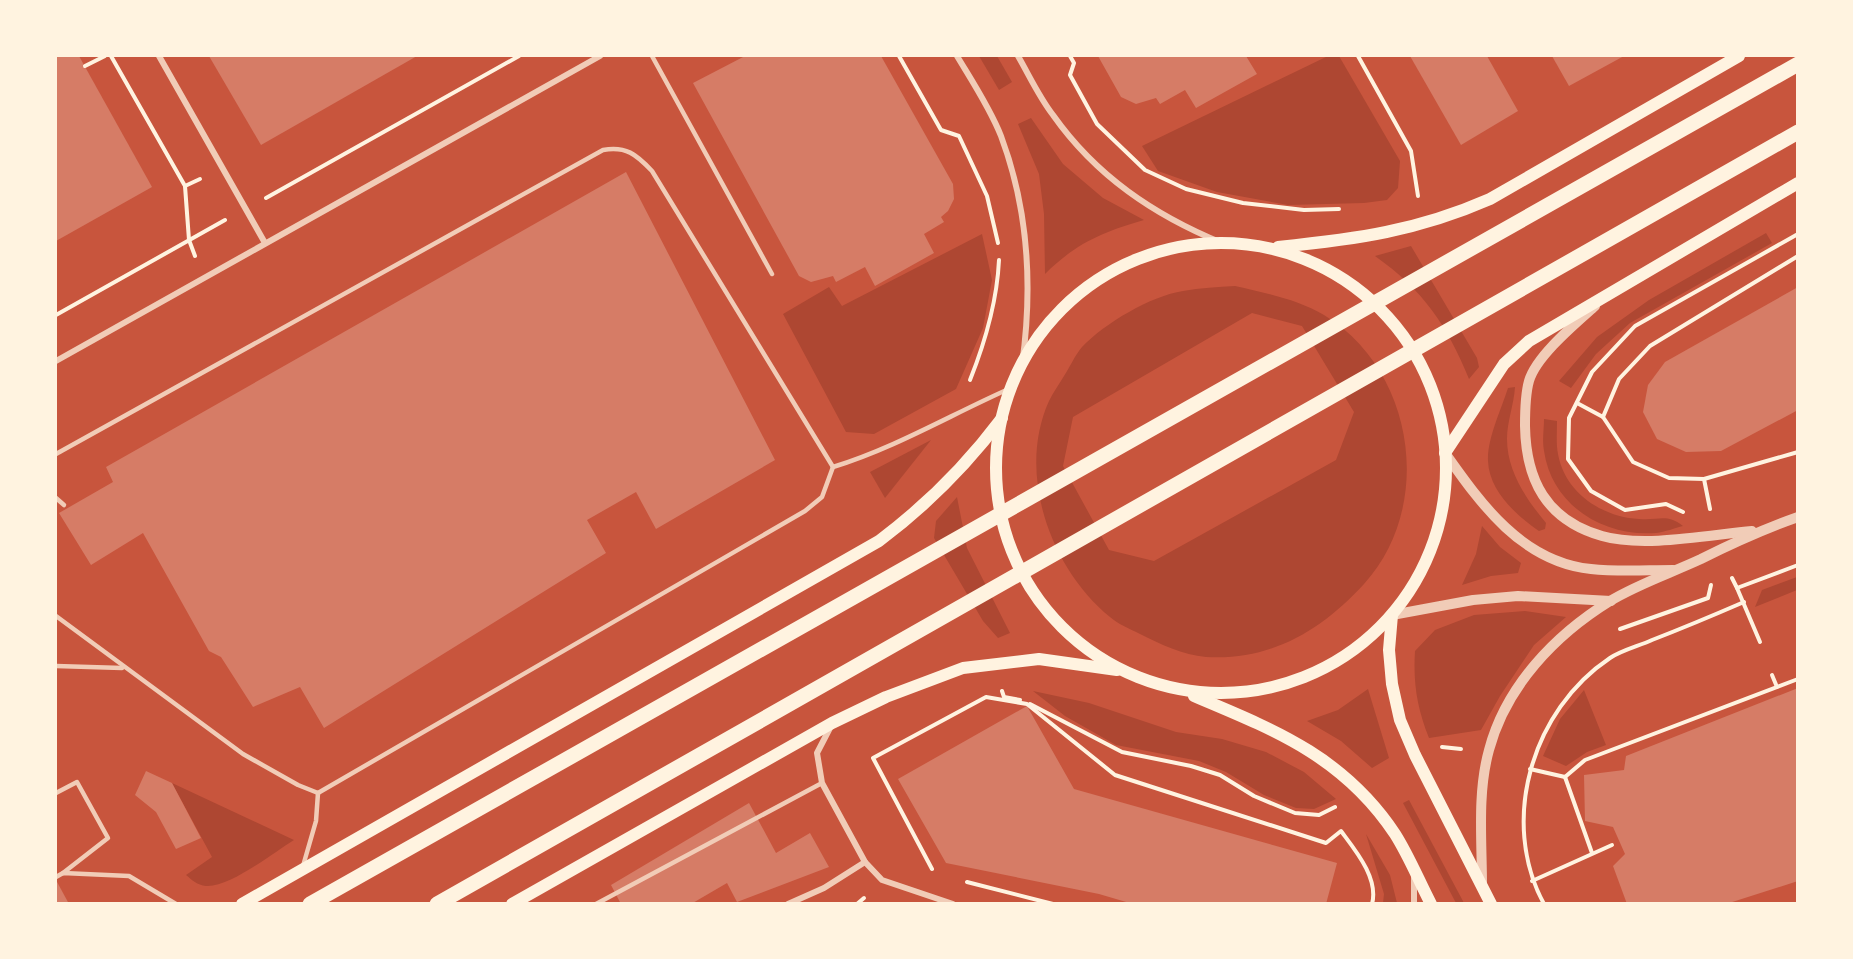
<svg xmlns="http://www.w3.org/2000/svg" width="1853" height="959" viewBox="0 0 1853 959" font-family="Raleway,sans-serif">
	<rect width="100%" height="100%" fill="#c8553d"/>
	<g fill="#ae4732" fill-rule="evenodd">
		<polygon points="979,56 997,56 1012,82 999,90"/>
		<polygon points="1328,56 1339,56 1400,161 1398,188 1387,200 1364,203 1288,205 1217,192 1158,171 1142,146"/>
		<path d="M 1031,118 L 1063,164 L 1103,198 L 1144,220 C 1103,232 1076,243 1045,274 L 1044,214 L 1039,174 L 1018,124 Z"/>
		<polygon points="1766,233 1772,243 1630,323 1596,354 1571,388 1559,381 1597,337 1649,300"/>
		<polygon points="982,234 992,280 983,328 956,389 874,434 846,432 783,314 829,287 842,306"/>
		<path d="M 1411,246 L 1477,358 L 1479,367 L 1469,379 C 1447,325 1423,290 1375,256 Z"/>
		<path d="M 1235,286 C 1265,293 1297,299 1324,315 C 1415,370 1435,506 1364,584 C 1322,630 1271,661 1206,657 C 1183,655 1160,644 1140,634 C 1130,629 1118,624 1110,617 C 1051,569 1016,474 1049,401 C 1053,393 1059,384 1064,376 C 1070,367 1075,355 1082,347 C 1105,323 1151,296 1183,291 C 1200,288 1218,287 1235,286 ZM 1252,313 L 1302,326 L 1354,412 L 1336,460 L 1154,561 L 1109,550 L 1063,466 L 1073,417 Z"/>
		<path d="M 1515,387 C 1514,404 1507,422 1507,439 C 1507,471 1526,499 1546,523 L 1545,529 L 1539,531 C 1517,516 1489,491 1488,461 C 1487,439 1501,410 1508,388 Z"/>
		<path d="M 1544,419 L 1557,421 C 1557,432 1556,444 1558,454 C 1565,493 1602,517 1639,519 C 1659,521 1666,513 1683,526 C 1675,528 1665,532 1656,533 C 1604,537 1552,506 1544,451 C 1542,441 1544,429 1544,419 Z"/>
		<polygon points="931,440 885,498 870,472"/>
		<polygon points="957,497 967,548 1010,633 998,638 983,621 934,538 936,521"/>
		<polygon points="1482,526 1500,547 1521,563 1518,573 1491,576 1462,585 1476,554"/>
		<polygon points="1797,577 1797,590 1755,607 1762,590"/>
		<path d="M 1525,611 L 1566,617 L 1534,645 L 1500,696 L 1481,730 L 1429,738 C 1417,708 1413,683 1415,651 L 1435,630 L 1474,615 Z"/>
		<polygon points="1368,689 1389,758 1372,768 1341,741 1307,721 1338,710"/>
		<polygon points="1584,690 1606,745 1587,752 1566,766 1543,756 1560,719"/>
		<polygon points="1033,691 1089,703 1176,732 1222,739 1266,752 1304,772 1336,799 1314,809 1296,808 1264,795 1226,772 1199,761 1116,745 1065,716"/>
		<path d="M 172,783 L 294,840 C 273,853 229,888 206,886 C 197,885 192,880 186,875 L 212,857 Z"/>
		<polygon points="1409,800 1464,903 1456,903 1403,803"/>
		<polygon points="1366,834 1390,875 1397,903 1383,903 1384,894"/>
	</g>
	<g fill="#d67c66">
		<polygon points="56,56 79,56 152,187 56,241"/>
		<polygon points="209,56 417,56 261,145"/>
		<polygon points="745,56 881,56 953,184 954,199 948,211 941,217 944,222 924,234 934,253 875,286 865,267 836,282 833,276 811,282 799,276 693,83"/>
		<polygon points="1098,56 1246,56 1257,74 1196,108 1185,90 1160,104 1156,98 1136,104 1121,97"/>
		<polygon points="1410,56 1487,56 1518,111 1461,145"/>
		<polygon points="1552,56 1624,56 1569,86"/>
		<polygon points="626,172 775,460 656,529 636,492 587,520 606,553 324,728 300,687 253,707 221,657 209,651 143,533 91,565 59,513 113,482 106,467"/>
		<polygon points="1798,287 1798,410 1721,451 1686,452 1657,439 1643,412 1648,385 1665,362"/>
		<polygon points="1798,688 1798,881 1726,904 1627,904 1613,866 1625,854 1613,827 1585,821 1584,775 1624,770 1626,756"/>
		<polygon points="1027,706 1074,789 1337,863 1326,904 1133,904 1099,894 946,863 898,779"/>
		<polygon points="146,771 172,783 201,838 176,849 156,812 135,795"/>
		<polygon points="749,803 776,853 810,833 829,867 737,902 727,883 691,904 621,904 611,885"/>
		<polygon points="56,880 69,904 56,904"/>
	</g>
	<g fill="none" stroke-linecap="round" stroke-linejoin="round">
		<g stroke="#fff3e0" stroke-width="4">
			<polyline points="111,56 185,186 200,179"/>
			<polyline points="899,56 941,130 959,136 987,196 998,243"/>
			<polyline points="1070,56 1074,63 1070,75 1097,124 1145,170 1186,189 1243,203 1304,210 1339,209"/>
			<polyline points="1358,56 1411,151 1418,196"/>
			<polyline points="85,66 105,56"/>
			<polyline points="185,186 189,240 195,256"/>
			<polyline points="266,198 519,56"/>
			<polyline points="56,315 225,220"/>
			<path d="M 970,380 C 986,340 997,302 999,260"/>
			<polyline points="1577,403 1603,417 1633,462 1669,478 1704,479 1710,509"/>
			<polyline points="1603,417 1619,379 1650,346 1798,256"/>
			<polyline points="1704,479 1798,452"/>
			<polyline points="1683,512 1666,504 1625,510 1591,491 1568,459 1569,418 1592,372 1635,326 1798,234"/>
			<polyline points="1732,578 1737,588 1798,565"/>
			<polyline points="1737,588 1760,642"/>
			<polyline points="1620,629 1708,598 1711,585"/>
			<polyline points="1772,675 1777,687"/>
			<polyline points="1002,691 1004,697 1020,700"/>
			<polyline points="1030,704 1122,752 1191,766 1220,775 1254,796 1295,813 1319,815 1335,807"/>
			<polyline points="1442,747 1461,749"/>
			<polyline points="1530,769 1565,777 1585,760 1798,679"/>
			<polyline points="1565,777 1592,853"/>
			<path d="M 932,869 L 873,758 L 986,697 L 1027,704 L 1115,775 L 1326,843 L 1341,831 C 1355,850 1379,878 1372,904"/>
			<polyline points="1532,881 1612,845"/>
			<polyline points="967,882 1053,904"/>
			<polyline points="857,904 864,898"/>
			<path d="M 1544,904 C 1499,821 1532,710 1610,658 C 1622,650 1639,646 1652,640 C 1683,628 1714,615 1744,602"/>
		</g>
		<g stroke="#f1ccb7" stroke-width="4.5">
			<polyline points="652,56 772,274"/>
			<path d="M 56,454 L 603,150 C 626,146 636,154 652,171 L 833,467 C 895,448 952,414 1011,388"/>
			<polyline points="56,498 64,505"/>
			<polyline points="56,616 243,754 298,785 318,793"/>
			<polyline points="56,666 122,668"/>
			<polyline points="56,793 77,782 108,838 63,873"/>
			<polyline points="318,793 805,511 822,497 833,467"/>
			<polyline points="303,866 316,821 318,793"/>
			<polyline points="56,877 63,873 129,876 176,904"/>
			<polyline points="596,904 822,783"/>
		</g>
		<g stroke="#f1ccb7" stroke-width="6">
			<polyline points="159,56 265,243"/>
			<path d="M 957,56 C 972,81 990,108 1001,136 C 1029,211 1033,287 1022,365"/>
			<path d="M 1018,56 C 1029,75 1039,97 1053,115 C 1096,176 1154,215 1222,243"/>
			<polyline points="56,361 600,56"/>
			<polyline points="830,728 817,753 822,783 865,862 882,880 953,904"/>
			<polyline points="1414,877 1414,904"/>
			<polyline points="788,904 824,888 865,862"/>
		</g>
		<g stroke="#f1ccb7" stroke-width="10">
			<path d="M 1595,306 C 1576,323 1536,356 1529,381 C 1525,395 1525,412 1525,426 C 1526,480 1546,520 1602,536 C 1643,548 1709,535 1752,531"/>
			<path d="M 1445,453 C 1481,504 1522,562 1591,569 C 1618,572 1646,570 1673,570"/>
			<polyline points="1392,615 1473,600 1518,596 1611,601"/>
			<path d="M 1482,886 C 1482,841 1477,793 1489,750 C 1506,686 1555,635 1610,601 C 1638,584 1671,573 1701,559 C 1733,543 1764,529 1798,517"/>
		</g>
		<g stroke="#fff3e0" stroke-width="12">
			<circle cx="1221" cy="468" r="225"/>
			<path d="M 1278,247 C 1357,239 1417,231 1490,199 L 1739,56"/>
			<polyline points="1445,453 1504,364 1529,341 1798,183"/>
			<polyline points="1392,615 1389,650 1392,684 1400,720 1415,755 1491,904"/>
			<path d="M 1194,696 C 1275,730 1344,757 1395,834 C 1409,856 1419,881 1431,904"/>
			<path d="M 242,904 L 879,541 C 927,505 966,466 1002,418"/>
			<polyline points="512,904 832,723 886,697 963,668 1039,659 1117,670"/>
		</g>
		<g stroke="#fff3e0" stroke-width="15">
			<polyline points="310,904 1798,64"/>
			<polyline points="437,904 1798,132"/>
		</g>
	</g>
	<rect width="1853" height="959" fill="none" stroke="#fff3e0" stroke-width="114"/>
</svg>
